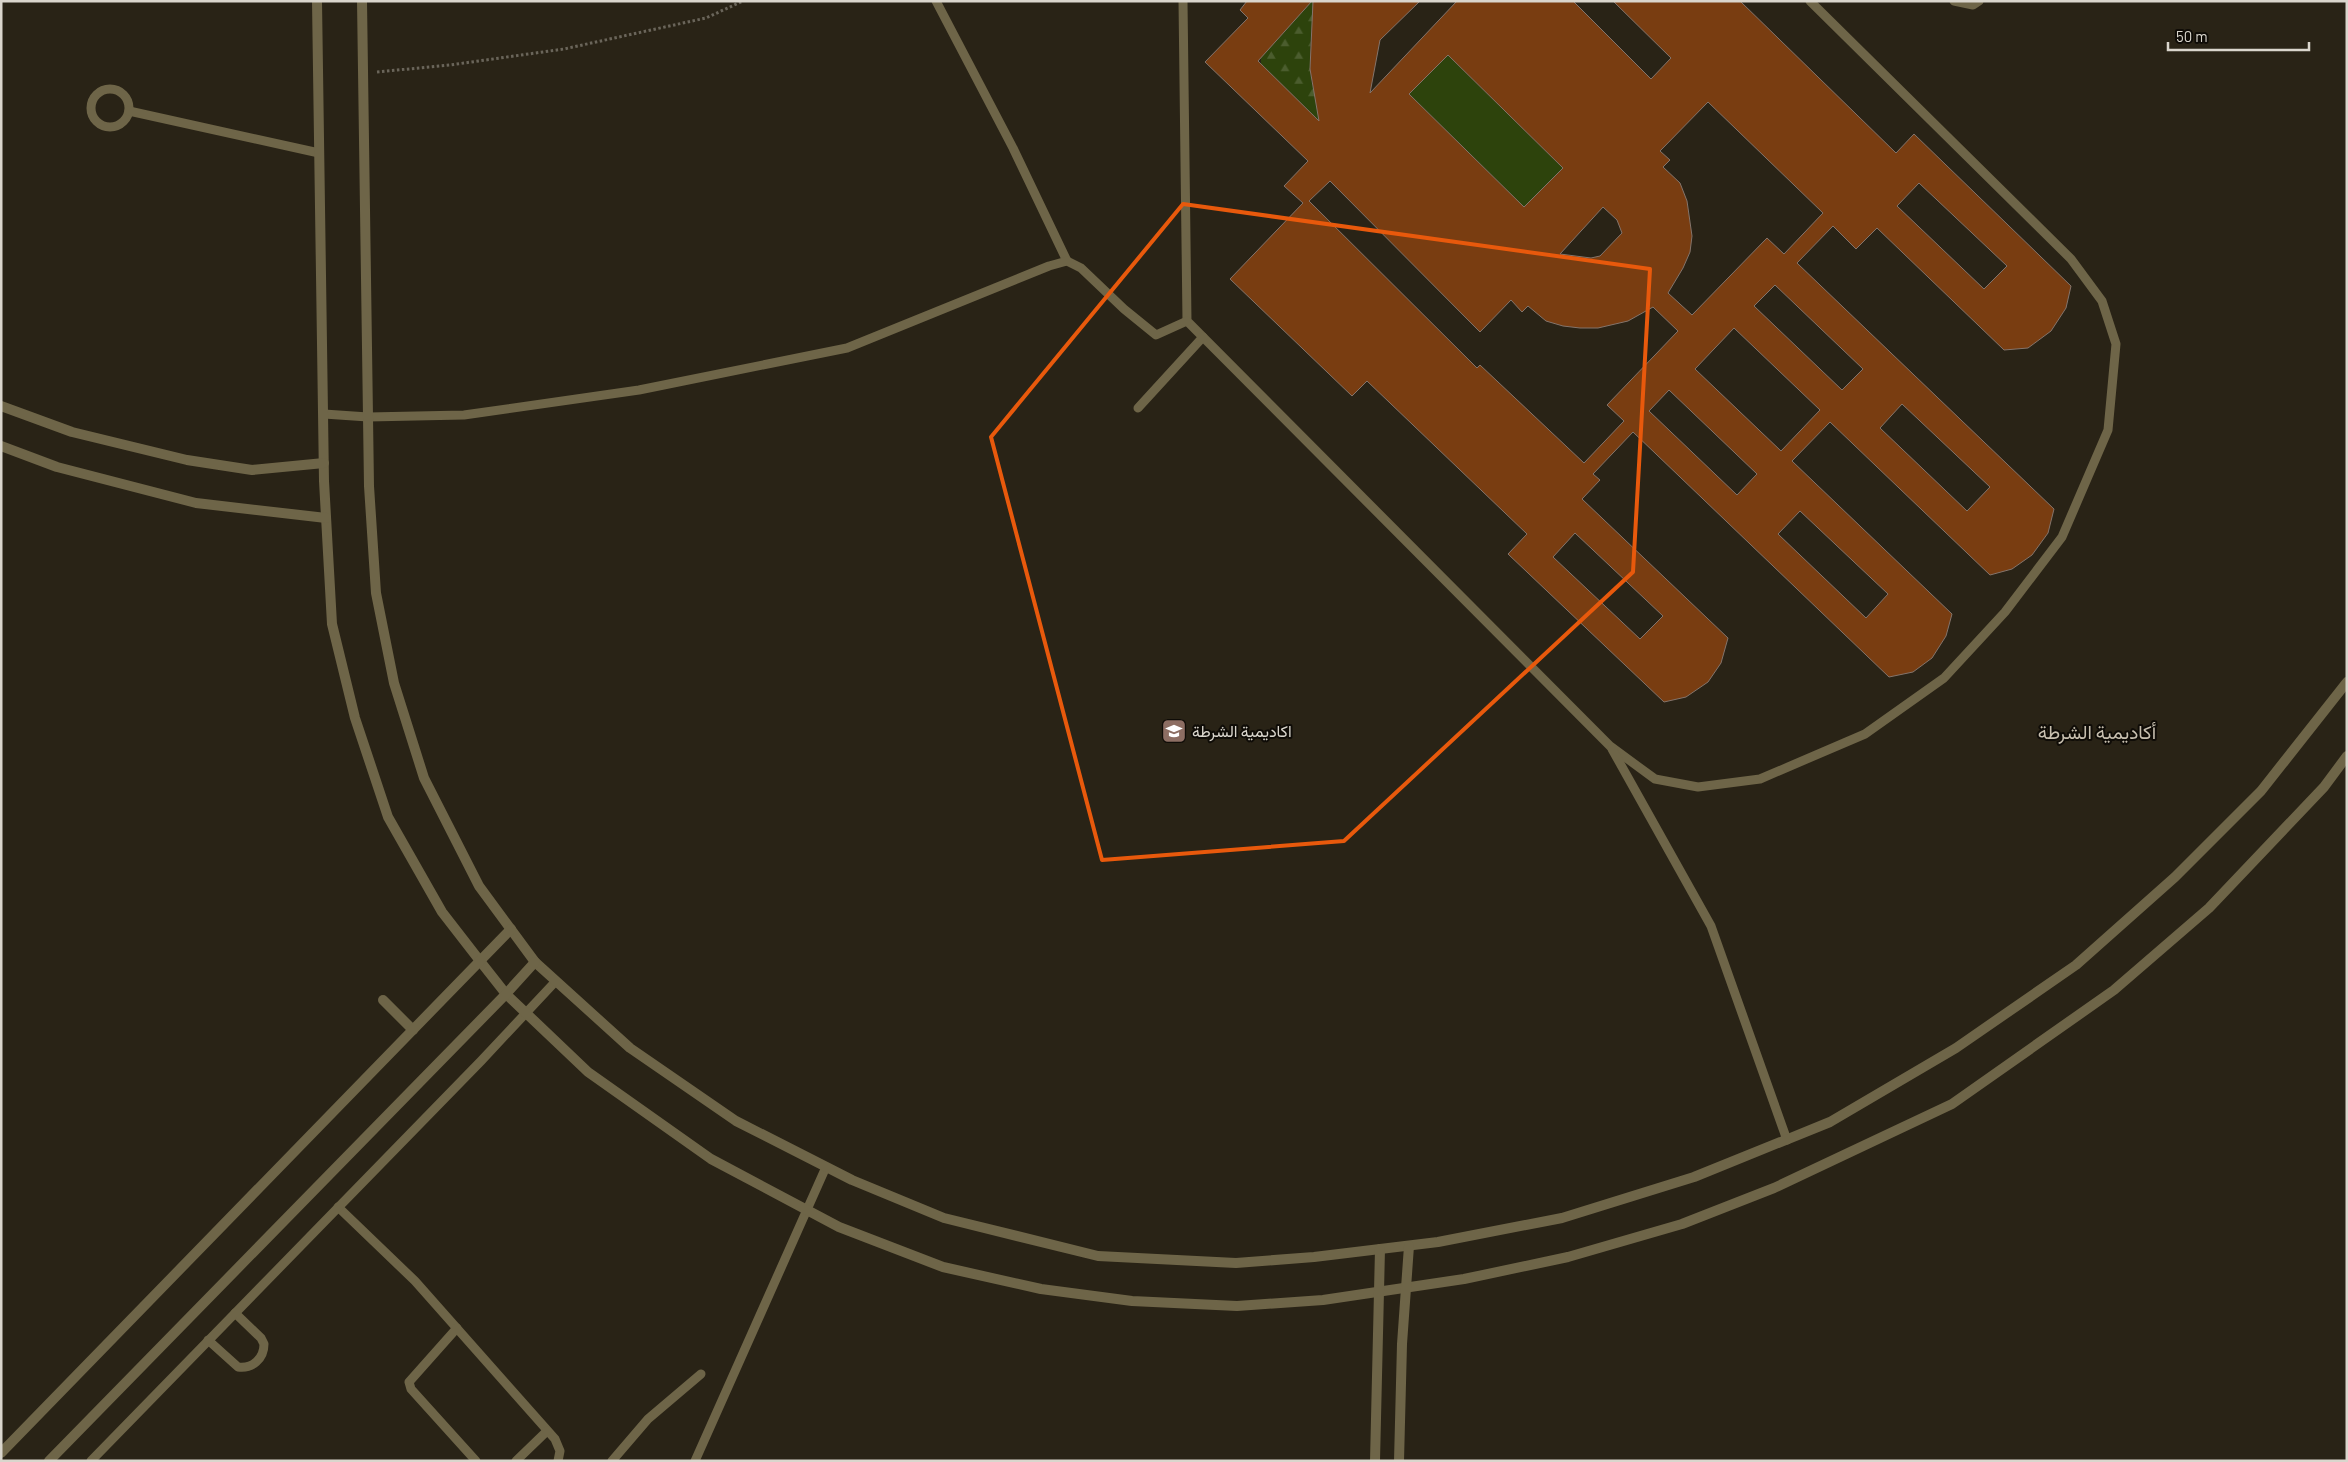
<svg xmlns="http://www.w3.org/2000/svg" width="2348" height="1462" viewBox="0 0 2348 1462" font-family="Barlow,Vazirmatn,sans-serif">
	<defs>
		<pattern id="forest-firs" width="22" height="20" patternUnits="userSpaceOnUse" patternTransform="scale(1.25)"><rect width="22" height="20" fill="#2d430c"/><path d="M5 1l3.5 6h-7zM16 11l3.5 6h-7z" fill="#4b5d2e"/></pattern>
	</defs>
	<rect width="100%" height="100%" fill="#292316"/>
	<polygon fill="#2d430c" points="1448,55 1563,168 1524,207 1409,94"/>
	<polygon fill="url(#forest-firs)" points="1312,1 1318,7 1311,31 1310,69 1312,85 1322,101 1332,134 1261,64 1261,57"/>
	<path fill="#793d11" stroke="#84746b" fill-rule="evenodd" d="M 1247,1 L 1312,1 L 1258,61 L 1319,121 L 1310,69 L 1313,1 L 1420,1 L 1380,40 L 1370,93 L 1457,1 L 1573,1 L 1651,79 L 1671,58 L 1613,1 L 1740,1 L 1896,153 L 1914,134 L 2071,286 L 2066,308 L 2051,331 L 2028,348 L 2004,350 L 1877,228 L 1856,249 L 1833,226 L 1797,263 L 2054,509 L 2048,533 L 2032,555 L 2012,569 L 1990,575 L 1830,422 L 1792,461 L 1952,614 L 1946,636 L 1932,658 L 1913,672 L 1889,677 L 1633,432 L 1593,474 L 1600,480 L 1582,499 L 1728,638 L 1721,663 L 1708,682 L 1686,697 L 1664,702 L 1508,554 L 1527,534 L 1367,381 L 1352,396 L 1230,279 L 1303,203 L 1284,186 L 1308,161 L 1205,62 L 1248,18 L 1240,10 ZM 1448,55 L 1563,168 L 1524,207 L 1409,94 ZM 1708,102 L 1823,213 L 1784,254 L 1767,238 L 1692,315 L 1668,293 L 1683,268 L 1690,252 L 1692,236 L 1687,201 L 1680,183 L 1663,167 L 1670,160 L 1660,151 ZM 1330,181 L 1480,332 L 1511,300 L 1522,312 L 1528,306 L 1546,321 L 1563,326 L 1580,328 L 1598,328 L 1628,321 L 1653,307 L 1678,331 L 1607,405 L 1624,421 L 1584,463 L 1480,365 L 1477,368 L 1309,201 ZM 1919,183 L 2007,266 L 1984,289 L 1897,206 ZM 1603,207 L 1617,220 L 1622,233 L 1600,256 L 1591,258 L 1560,254 ZM 1775,285 L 1863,369 L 1842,390 L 1754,306 ZM 1734,328 L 1820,410 L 1781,451 L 1695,369 ZM 1669,390 L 1757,474 L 1737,495 L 1649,411 ZM 1902,404 L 1990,487 L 1967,511 L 1880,428 ZM 1800,511 L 1888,594 L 1866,618 L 1778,534 ZM 1575,533 L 1663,616 L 1640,639 L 1553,557 Z"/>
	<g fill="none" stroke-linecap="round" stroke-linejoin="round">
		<polyline stroke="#6a655a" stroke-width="3" stroke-dasharray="2.5 2.5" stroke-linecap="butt" points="377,72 450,65 564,49 706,18 743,1"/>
		<g stroke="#6e6548" stroke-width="9">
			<polyline points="936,1 1013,148 1067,261"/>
			<polyline points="1183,1 1187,321 1610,746 1655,779 1698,787 1760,779 1865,734 1944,678 2005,612 2062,537 2108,430 2116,344 2102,301 2071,259 1810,1"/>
			<polyline points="1954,1 1973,5 1979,1"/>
			<circle cx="110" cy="108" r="19"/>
			<polyline points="129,111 319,153"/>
			<polyline points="1138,408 1203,337"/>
			<polyline points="324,414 368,417 464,415 639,390 847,348 1049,266 1067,261 1081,268 1124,309 1156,335 1187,321"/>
			<polyline points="1612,749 1711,926 1787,1140"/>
			<polyline points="338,1207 415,1281 555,1439 560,1451 558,1461"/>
			<polyline points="457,1328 409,1382 411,1389 476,1461"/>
			<path d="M 208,1340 L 238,1367 C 252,1369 264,1359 264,1344 L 261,1338 L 235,1313"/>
			<polyline points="91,1461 481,1061 555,982"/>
			<polyline points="516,1461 547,1431"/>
			<polyline points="612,1461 648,1419 701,1374"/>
			<polyline points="695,1461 826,1167"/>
		</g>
		<g stroke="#6e6548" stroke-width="10">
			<polyline points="317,1 324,481 332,624 355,718 388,817 442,912 480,961 506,994 588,1072 711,1159 839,1227 943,1267 1041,1289 1132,1301 1237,1306 1323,1300 1464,1279 1568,1257 1682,1224 1774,1188 1952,1104 2114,990 2209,908 2324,787 2347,756"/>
			<polyline points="362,1 369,486 376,593 394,683 424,778 479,886 535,962 630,1048 736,1121 852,1180 944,1218 1098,1256 1236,1263 1314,1257 1438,1242 1562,1218 1694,1177 1830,1122 1956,1048 2076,965 2175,877 2261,791 2347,682"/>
			<polyline points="1,406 72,432 187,460 252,470 324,463"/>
			<polyline points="1,446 57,467 196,503 326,518"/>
			<polyline points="383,1000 413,1030"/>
			<polyline points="1,1453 511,929"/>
			<polyline points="49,1461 506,994 535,962"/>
			<polyline points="1375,1461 1380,1249"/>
			<polyline points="1399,1461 1402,1344 1409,1246"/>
		</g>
	</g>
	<path fill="none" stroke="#e8590c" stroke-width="4" stroke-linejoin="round" d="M 1183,204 L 1650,269 L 1633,572 L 1344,841 L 1102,860 L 991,437 Z"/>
	<defs>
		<symbol id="university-square" viewBox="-11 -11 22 22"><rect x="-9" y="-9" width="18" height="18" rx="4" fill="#8d6e63" stroke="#0f0c07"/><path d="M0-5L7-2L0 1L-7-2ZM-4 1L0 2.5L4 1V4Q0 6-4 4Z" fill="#fff"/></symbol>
	</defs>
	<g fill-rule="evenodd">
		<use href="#university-square" x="1160" y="717" width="28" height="28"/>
	</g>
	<g text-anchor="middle" stroke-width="4" stroke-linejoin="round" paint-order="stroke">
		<g font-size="16" fill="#dad6cd" stroke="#0f0c07" text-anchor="start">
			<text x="1192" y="737">اكاديمية الشرطة</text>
		</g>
		<g font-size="19" fill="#c7bfaf" stroke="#0f0c07">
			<text x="2097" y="739">أكاديمية الشرطة</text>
		</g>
	</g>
	<rect width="2348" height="1462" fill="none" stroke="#dad6cd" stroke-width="5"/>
	<path d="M2168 42v8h141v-8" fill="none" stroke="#dad6cd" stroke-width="2.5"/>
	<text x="2176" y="42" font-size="15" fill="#dad6cd" stroke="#0f0c07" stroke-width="4" paint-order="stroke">50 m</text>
</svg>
